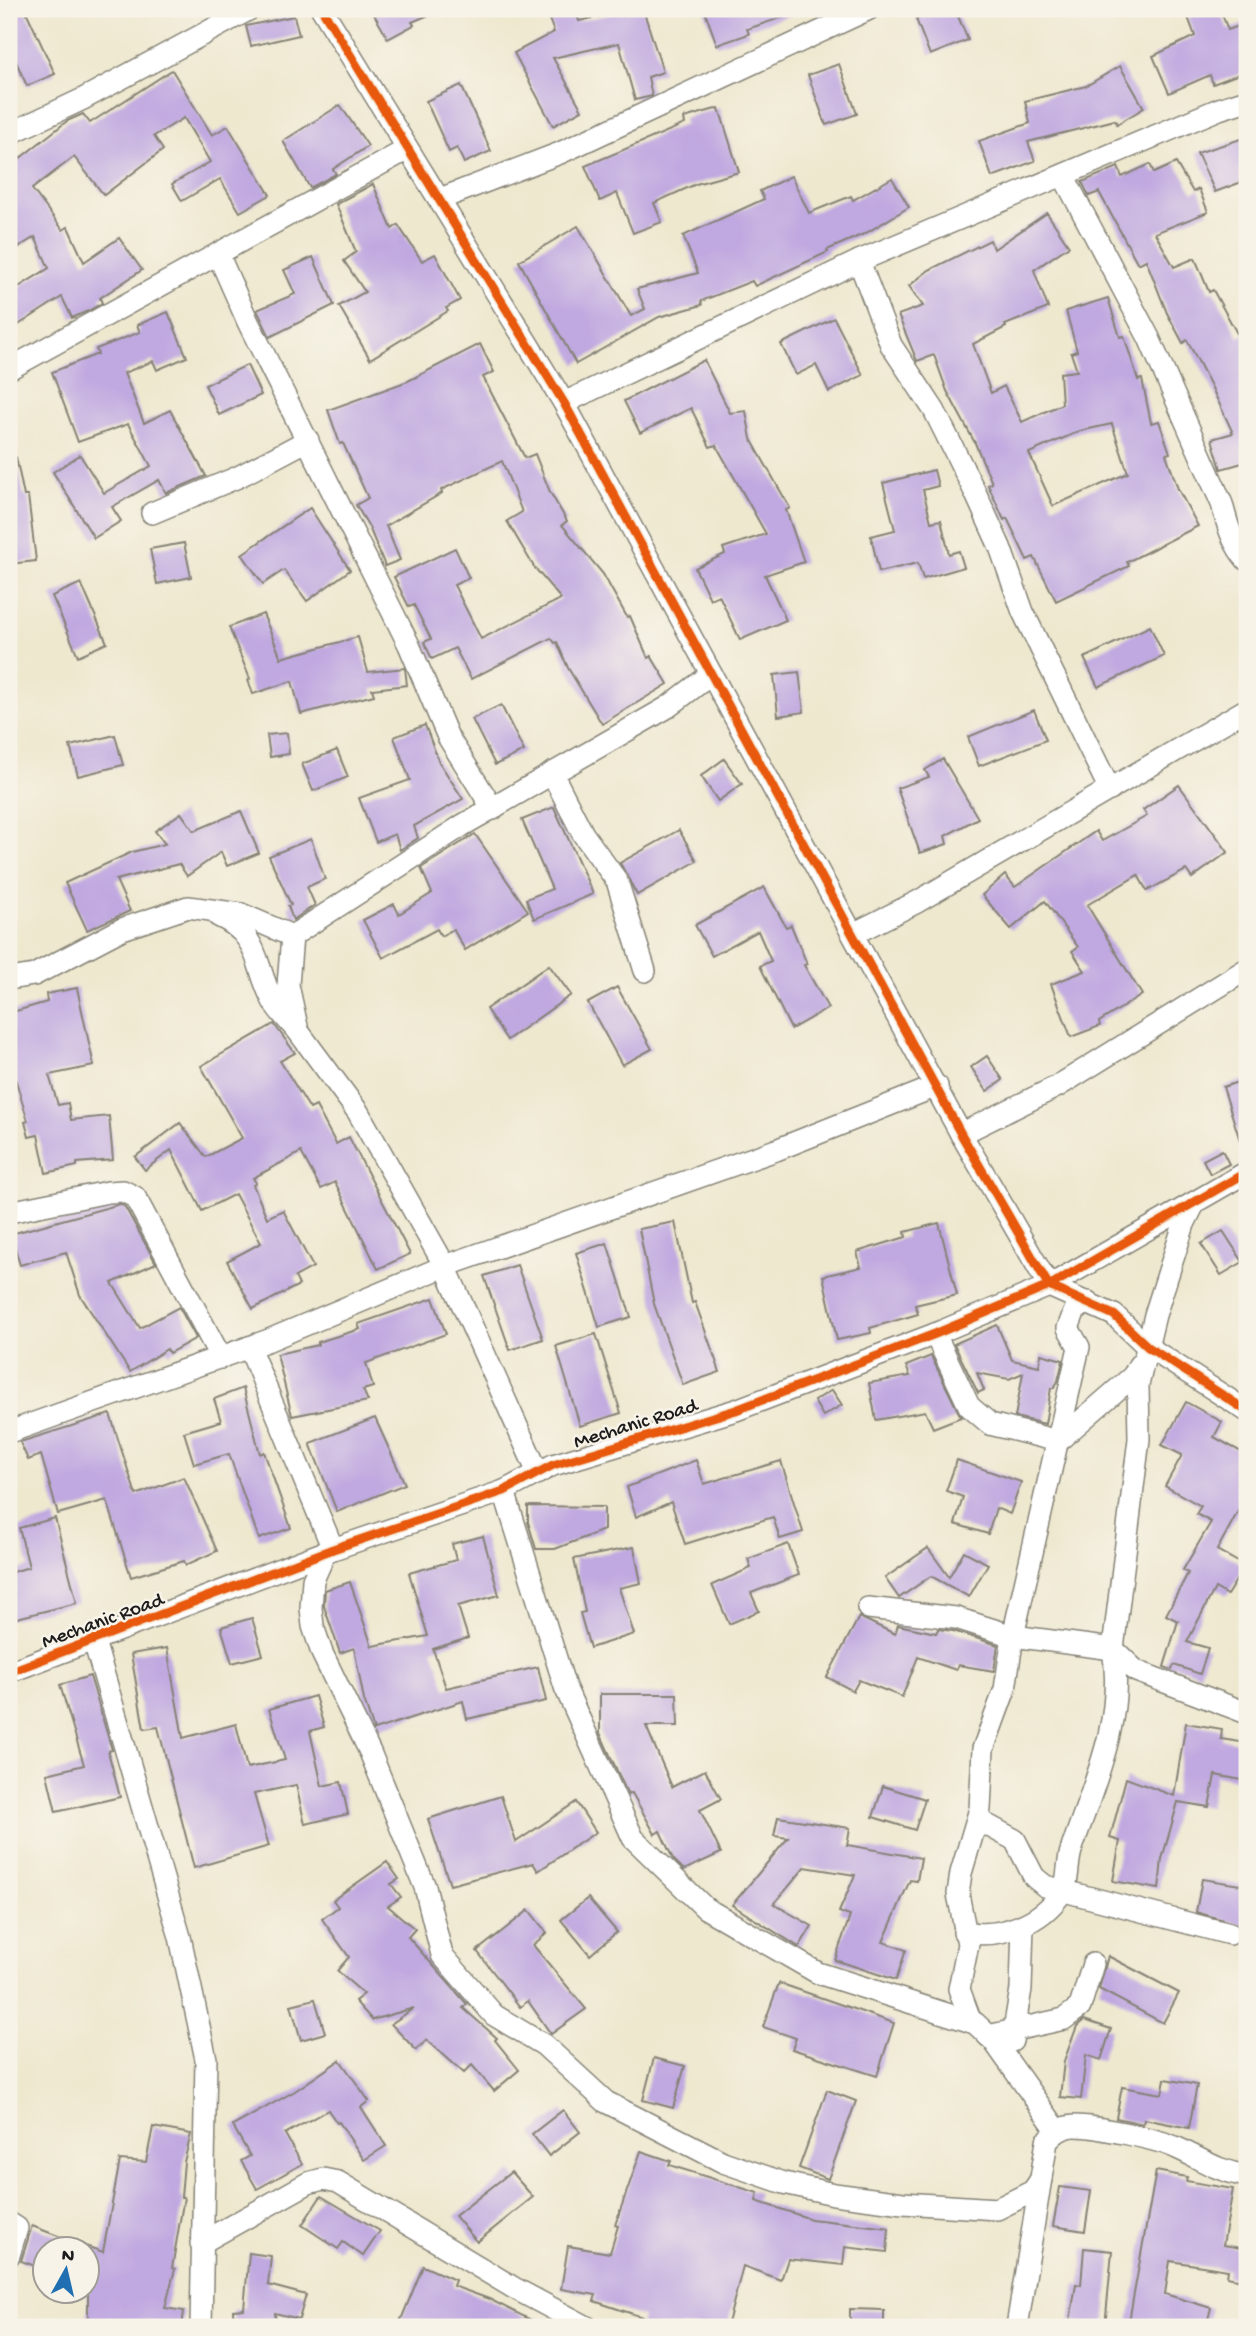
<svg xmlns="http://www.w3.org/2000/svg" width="1256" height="2336" viewBox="0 0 1256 2336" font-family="'Gochi Hand',sans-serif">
	<rect width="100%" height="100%" fill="#f7f3e8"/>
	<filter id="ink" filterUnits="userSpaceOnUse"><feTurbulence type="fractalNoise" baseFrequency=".0143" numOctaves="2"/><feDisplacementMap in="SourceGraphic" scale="14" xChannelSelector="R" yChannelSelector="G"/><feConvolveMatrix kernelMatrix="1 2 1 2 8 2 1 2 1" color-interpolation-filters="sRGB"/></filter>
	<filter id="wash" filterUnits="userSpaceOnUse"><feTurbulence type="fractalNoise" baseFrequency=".00686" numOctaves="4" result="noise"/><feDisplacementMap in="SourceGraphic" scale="28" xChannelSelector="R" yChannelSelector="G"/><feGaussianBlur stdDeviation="1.57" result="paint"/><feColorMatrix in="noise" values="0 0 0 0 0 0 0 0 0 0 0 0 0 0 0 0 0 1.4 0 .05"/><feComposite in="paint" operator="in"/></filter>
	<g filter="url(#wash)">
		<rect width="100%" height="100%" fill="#eee8cf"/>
		<g id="blocks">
			<g fill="#c0a8e0" fill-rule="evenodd">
				<polygon points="9,9 25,9 55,74 27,86 9,46"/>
				<polygon points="371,9 443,9 412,22 414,25 388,39"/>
				<polygon points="545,9 575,9 579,21 610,14 608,9 643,9 663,72 648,77 652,96 635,100 619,43 553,58 582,110 553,126 514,53 554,32"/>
				<polygon points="704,9 799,9 799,12 747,29 749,34 717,45"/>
				<polygon points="945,9 955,9 968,40 930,55 916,19"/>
				<polygon points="1210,9 1220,9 1228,30 1247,23 1247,71 1213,84 1210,75 1169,93 1153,56 1195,36 1188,17"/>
				<polygon points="294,16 299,35 251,46 246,26"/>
				<polygon points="839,64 857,114 826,125 808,75"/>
				<polygon points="1120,66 1144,108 1117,124 1115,120 1028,142 1035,161 992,177 979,141 1030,123 1025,101 1086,86"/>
				<polygon points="172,70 212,135 228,126 270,195 240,212 220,179 182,201 172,184 210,162 184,118 154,136 163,150 104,195 74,157 32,189 63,230 68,227 84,262 119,238 142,270 100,298 102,303 88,311 72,318 62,297 9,331 9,293 49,268 35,237 9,253 9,167 67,121 83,114 90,123"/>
				<polygon points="461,85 491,151 464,163 457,148 449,152 426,101"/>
				<polygon points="340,105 368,146 333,169 336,174 310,188 283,141"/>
				<polygon points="719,108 739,172 696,184 654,203 662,222 633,233 617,193 600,201 585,166 685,124 684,118"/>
				<polygon points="1247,137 1247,180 1215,192 1197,153"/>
				<polygon points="1176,163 1193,192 1199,189 1208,212 1155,233 1174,267 1195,258 1209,292 1213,290 1239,337 1247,333 1247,464 1246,462 1221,469 1212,439 1233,433 1211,386 1187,340 1183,343 1167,313 1146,260 1138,264 1099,192 1089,196 1082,182 1118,167 1122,177 1150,164 1154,173"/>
				<polygon points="791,176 809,213 851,196 853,200 892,178 909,207 866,233 827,250 828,252 755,286 752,281 701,301 702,305 659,317 576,364 519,261 578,226 631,316 645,309 637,289 698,273 683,236 764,199 760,191"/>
				<polygon points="373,184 392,229 398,225 422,261 435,254 460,300 446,308 448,311 370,359 339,306 365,292 344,261 356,252 336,204"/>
				<path d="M 1047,213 L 1069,246 L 1034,270 L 1048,308 L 1005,325 L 1006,327 L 973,344 L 991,393 L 1004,386 L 1022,422 L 1062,404 L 1060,373 L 1077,371 L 1071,353 L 1077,351 L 1066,311 L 1108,298 L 1120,337 L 1124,336 L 1138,380 L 1142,379 L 1151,423 L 1159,421 L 1170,453 L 1166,454 L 1178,489 L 1198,526 L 1127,562 L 1129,566 L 1056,601 L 1034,557 L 1027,560 L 1007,518 L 1004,520 L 988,485 L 992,483 L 975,443 L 947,391 L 934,355 L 917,361 L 898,315 L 923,306 L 909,286 L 929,270 L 990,240 L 994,249 ZM 1112,424 L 1128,473 L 1053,506 L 1029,453 L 1080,431 Z"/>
				<polygon points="313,257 334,305 270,337 257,310 295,294 284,270"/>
				<polygon points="168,312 187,357 157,370 153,361 124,373 144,423 170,410 206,476 166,493 159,480 112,507 121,521 94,538 53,472 80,455 104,493 151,466 128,424 78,442 52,372 98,354 96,349 140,332 137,325"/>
				<polygon points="834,318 863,375 829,392 816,365 796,375 781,344"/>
				<polygon points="480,344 494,372 483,377 525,458 535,454 550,492 567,521 562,525 603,574 627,617 630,616 648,658 651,656 668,684 602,724 568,668 557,642 555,643 551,638 471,679 455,648 432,659 424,642 431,639 414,605 409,607 394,577 455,548 469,578 454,585 481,639 561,599 534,567 507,521 522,512 502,461 441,490 442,493 386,526 400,560 385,566 369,527 356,505 368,498 343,443 340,444 328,410 408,381"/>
				<polygon points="704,360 730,413 746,411 751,439 790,508 786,510 804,562 765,575 786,620 740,640 719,595 710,599 695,568 725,554 723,548 766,534 716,445 710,447 691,408 640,433 624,401"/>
				<polygon points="247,365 261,395 219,415 205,385"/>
				<polygon points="16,457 24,496 28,496 36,561 9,564 9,458"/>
				<polygon points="934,470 938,486 923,490 931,522 941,520 949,554 959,551 964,567 923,579 918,563 879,572 871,536 895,530 883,483"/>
				<polygon points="310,508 350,570 307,601 284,570 263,584 242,554"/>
				<polygon points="184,543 191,577 157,584 150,549"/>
				<polygon points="81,583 107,643 78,656 52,596"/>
				<polygon points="263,614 281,658 358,637 368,672 405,668 407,685 372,689 374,695 301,714 292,681 253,694 248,680 250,679 229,627"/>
				<polygon points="1150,626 1164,656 1098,687 1084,658"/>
				<polygon points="799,672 804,712 778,716 774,675"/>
				<polygon points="501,705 524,751 495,765 472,719"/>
				<polygon points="1034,710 1046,740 979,766 968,737"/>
				<polygon points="425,725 439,762 463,799 414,826 418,838 400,850 395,834 376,842 359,798 410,780 394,737"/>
				<polygon points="287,733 289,754 270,757 267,735"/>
				<polygon points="115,735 123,765 78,776 70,746"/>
				<polygon points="337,750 348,777 313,791 302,764"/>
				<polygon points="724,759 742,784 718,801 701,776"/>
				<polygon points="943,759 978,818 945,836 947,844 920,853 897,788 929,777 925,770"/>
				<polygon points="1179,785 1228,852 1192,878 1186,870 1147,891 1138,875 1087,905 1142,995 1099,1022 1100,1026 1071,1037 1051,984 1085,971 1072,951 1078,947 1045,901 1011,929 982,895 1005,875 1015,887 1096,831 1102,841 1147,816 1143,810"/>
				<polygon points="554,807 593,894 534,919 526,899 552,889 522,820"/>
				<polygon points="241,811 259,853 227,866 221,852 187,876 179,864 116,880 130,911 87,930 65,883 132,852 165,844 155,831 181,813 194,831"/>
				<polygon points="679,830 697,861 637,895 620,863"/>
				<polygon points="475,834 528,911 465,950 453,929 441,936 437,929 383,958 363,920 394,904 399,914 432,893 421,868"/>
				<polygon points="311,839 325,879 307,887 315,905 293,920 288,906 291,905 269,856"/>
				<polygon points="764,887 786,927 791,925 807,964 804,965 828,1008 791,1029 760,966 771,961 758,931 712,956 695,925"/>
				<polygon points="549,965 571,995 507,1040 486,1009"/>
				<polygon points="617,987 652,1049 622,1065 588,1003"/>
				<polygon points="77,988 94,1066 49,1075 58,1105 68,1103 71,1120 109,1116 113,1160 77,1163 77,1166 46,1173 38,1135 29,1137 25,1122 28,1121 9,1058 9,1013 47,1002 46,994"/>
				<polygon points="274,1024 295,1053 280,1061 310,1109 316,1106 336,1144 349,1137 410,1254 378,1269 335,1182 321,1189 301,1152 253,1178 256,1183 253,1185 267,1218 283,1210 313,1267 295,1277 299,1285 253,1309 227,1261 261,1243 235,1194 202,1211 171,1150 145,1170 135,1157 180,1123 206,1157 242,1138 201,1066"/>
				<polygon points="987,1056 1003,1080 987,1091 971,1067"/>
				<polygon points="1247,1079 1247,1153 1244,1153 1223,1087"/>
				<polygon points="1222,1150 1229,1164 1210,1174 1203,1160"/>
				<polygon points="120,1204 125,1207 156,1263 112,1283 140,1328 179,1307 196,1338 169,1353 167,1349 130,1372 80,1295 66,1252 20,1265 11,1234"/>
				<polygon points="675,1222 692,1303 695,1302 720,1372 683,1385 654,1304 639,1229"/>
				<polygon points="939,1223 957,1295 915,1305 918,1314 870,1328 871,1333 837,1340 823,1276 861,1267 857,1252 906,1237 905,1232"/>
				<polygon points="1223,1231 1243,1262 1221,1275 1201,1244"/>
				<polygon points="607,1243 631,1317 599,1327 576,1253"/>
				<polygon points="517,1265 543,1339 510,1350 484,1276"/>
				<polygon points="433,1298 446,1334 366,1363 373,1387 363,1390 368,1401 292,1416 277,1354 318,1345 318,1342 360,1329 358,1324"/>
				<polygon points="997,1325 1012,1360 1039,1366 1041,1354 1063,1360 1058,1381 1054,1388 1051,1388 1045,1424 1015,1417 1023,1373 1009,1379 977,1373 984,1390 978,1393 954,1344"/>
				<polygon points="596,1334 621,1413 580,1426 556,1346"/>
				<polygon points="931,1356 961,1417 933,1428 925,1411 876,1420 869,1383 910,1376 906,1366"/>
				<polygon points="243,1388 260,1454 264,1452 291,1528 259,1539 229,1454 194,1464 184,1432 221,1421 214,1399"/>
				<polygon points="832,1390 842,1405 823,1416 814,1401"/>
				<polygon points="1186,1402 1222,1422 1214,1437 1247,1455 1247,1495 1217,1550 1245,1566 1227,1595 1215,1588 1187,1642 1208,1648 1200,1674 1174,1665 1172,1670 1164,1667 1178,1621 1166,1615 1188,1573 1183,1570 1211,1522 1196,1514 1201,1506 1165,1486 1182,1455 1162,1445"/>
				<polygon points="110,1414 136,1495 184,1477 217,1551 186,1565 184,1561 131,1577 107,1500 58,1514 41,1455 28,1460 20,1442"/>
				<polygon points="375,1418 405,1484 337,1512 310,1443"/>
				<polygon points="696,1460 704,1484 781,1461 803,1532 780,1539 773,1517 685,1544 671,1502 636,1517 627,1487"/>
				<polygon points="957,1460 1021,1482 1010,1514 996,1508 988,1534 955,1524 963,1497 946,1491"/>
				<polygon points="528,1506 604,1507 604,1530 555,1549 536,1549 528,1522"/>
				<polygon points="55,1518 77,1603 9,1620 9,1573 29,1567 19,1528"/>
				<polygon points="483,1536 499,1595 458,1606 468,1638 433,1649 446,1688 538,1667 546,1701 467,1719 463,1701 374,1730 364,1700 354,1648 340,1653 324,1606 325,1590 350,1582 372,1646 428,1636 409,1573 456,1560 452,1544"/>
				<polygon points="788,1544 799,1575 751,1593 759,1611 729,1624 712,1585 751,1568 748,1559"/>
				<polygon points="634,1547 641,1583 619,1588 634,1634 590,1648 580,1613 585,1612 574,1559"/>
				<polygon points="928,1548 949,1577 964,1551 988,1564 969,1597 931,1576 899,1598 885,1578"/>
				<polygon points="859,1617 895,1634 898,1625 936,1633 938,1629 953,1631 998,1645 994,1671 958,1665 956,1670 918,1657 902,1697 859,1680 853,1691 827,1677"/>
				<polygon points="252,1618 263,1655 232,1663 221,1627"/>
				<polygon points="167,1648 183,1738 236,1724 247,1768 285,1760 269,1709 315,1696 324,1727 310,1731 322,1786 341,1782 348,1814 305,1824 296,1785 254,1794 269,1846 194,1868 158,1727 144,1729 131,1654"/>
				<polygon points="90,1676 112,1750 108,1751 120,1797 56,1812 47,1774 84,1765 60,1685"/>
				<polygon points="600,1694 677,1694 678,1726 646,1726 672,1787 705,1770 721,1799 700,1810 721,1853 684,1870 673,1859 660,1831 655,1834 632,1793 628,1795 600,1733"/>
				<polygon points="1186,1723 1222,1729 1221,1739 1247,1743 1247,1781 1215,1775 1209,1807 1178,1802 1162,1859 1159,1889 1113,1881 1120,1841 1110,1838 1126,1778 1174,1796"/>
				<polygon points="883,1786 925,1799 915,1830 873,1817"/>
				<polygon points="501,1796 516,1842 576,1802 596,1832 538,1871 533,1863 450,1885 428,1819"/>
				<polygon points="778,1817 850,1828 847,1845 921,1858 917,1881 910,1880 883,1942 906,1950 896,1980 835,1960 850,1916 839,1912 855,1875 805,1867 774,1904 812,1926 799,1947 732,1905 788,1838 774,1836"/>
				<polygon points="387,1862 399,1879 391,1884 401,1897 388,1906 415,1929 408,1937 467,2004 463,2008 497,2038 495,2040 519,2070 494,2091 472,2065 464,2073 427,2040 416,2050 391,2024 414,2008 372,2020 355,2001 364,1994 337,1971 349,1957 322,1919 338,1907 333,1900"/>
				<polygon points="1202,1879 1247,1886 1247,1927 1196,1912"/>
				<polygon points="588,1898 617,1932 590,1955 561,1920"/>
				<polygon points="529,1910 547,1933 533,1945 586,2009 551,2034 528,2001 520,2007 477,1951"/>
				<polygon points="1108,1956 1179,1993 1163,2023 1099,1989"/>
				<polygon points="779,1983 894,2023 877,2076 792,2049 796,2038 763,2027"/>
				<polygon points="315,1999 325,2033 301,2040 291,2005"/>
				<polygon points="1084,2020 1111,2029 1101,2060 1086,2055 1081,2099 1060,2097 1064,2061 1077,2026"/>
				<polygon points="654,2058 685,2066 673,2108 643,2100"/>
				<polygon points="340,2060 369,2101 361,2107 386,2146 364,2160 339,2122 337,2123 328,2110 285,2134 302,2164 257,2189 241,2161 250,2156 233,2126 295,2091"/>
				<polygon points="1165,2079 1197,2085 1189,2128 1144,2119 1143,2124 1116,2118 1122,2087 1162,2094"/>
				<polygon points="827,2090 856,2101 828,2179 799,2168"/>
				<polygon points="563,2110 580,2132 549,2156 532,2134"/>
				<polygon points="153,2127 191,2134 184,2162 181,2197 184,2197 172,2268 175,2269 165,2308 184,2311 182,2327 88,2327 88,2247 103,2252 120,2160 146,2162"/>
				<polygon points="641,2151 671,2161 669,2165 758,2193 756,2201 811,2219 889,2228 887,2252 845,2247 843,2265 788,2259 781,2280 743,2266 727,2327 640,2327 642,2317 594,2301 596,2295 561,2289 568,2246 610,2253 618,2226 615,2225"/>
				<polygon points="1156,2171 1187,2177 1186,2181 1233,2189 1223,2245 1247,2249 1247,2281 1227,2277 1228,2270 1170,2261 1165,2294 1211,2308 1206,2327 1128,2327"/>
				<polygon points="511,2172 533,2197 477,2242 455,2216"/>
				<polygon points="1060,2187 1091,2191 1085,2231 1053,2226"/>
				<polygon points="321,2196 380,2231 363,2256 343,2242 338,2249 302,2225"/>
				<polygon points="32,2226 87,2247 87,2249 46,2249 46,2270 21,2261"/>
				<polygon points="1084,2248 1112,2251 1105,2327 1070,2321 1076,2284 1081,2285"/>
				<polygon points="249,2253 271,2256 268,2285 306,2295 299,2319 275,2313 276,2327 234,2327 233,2310 244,2309"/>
				<polygon points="423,2266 455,2280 453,2286 489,2299 545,2327 398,2327"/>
				<polygon points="850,2309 884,2310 884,2327 850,2327"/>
			</g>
		</g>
	</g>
	<g filter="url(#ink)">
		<use href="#blocks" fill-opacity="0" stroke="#858276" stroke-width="2"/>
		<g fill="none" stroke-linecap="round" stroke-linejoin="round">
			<defs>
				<g id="minor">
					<polyline points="322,9 564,403 961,1134 1049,1286 1247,1172"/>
					<polyline points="9,134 83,99 250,9"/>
					<path d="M 1064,177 L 1149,338 L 1222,504 C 1227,524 1233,545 1247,560"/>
					<polyline points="440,199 560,153 869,9"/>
					<polyline points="218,254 248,322 409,645 448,737 493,809"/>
					<polyline points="859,261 891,345 934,410 975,492 1000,547 1023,612 1110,790"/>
					<polyline points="9,369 406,150"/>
					<polyline points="564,403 859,261 1219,109 1247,100"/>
					<polyline points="152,513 238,477 308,440"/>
					<polyline points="552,773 583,834 617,881 645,971"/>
					<path d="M 218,916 C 261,935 254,965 273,1001 C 278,1010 287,1019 294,1027"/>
					<polyline points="853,934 917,902 1247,709"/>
					<polyline points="292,936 288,985 298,1031 358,1112 445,1266 538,1473"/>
					<polyline points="9,979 34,975 122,929 188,907 241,914 292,936 463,825 668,707 710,675"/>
					<polyline points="961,1134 1058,1086 1247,969"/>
					<polyline points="9,1212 108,1192 123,1191 135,1197 221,1358"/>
					<polyline points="935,1334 969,1406 990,1424 1058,1441 1133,1376 1139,1365"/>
					<polyline points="249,1347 333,1549"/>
					<polyline points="9,1432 269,1340 445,1266 776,1150 937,1086"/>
					<polyline points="504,1491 565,1687 633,1838 705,1908 818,1973 975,2023 993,2040 1057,2130"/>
					<polyline points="325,1553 313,1580 311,1608 313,1626 322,1653 370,1752 425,1887 442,1955 494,2015 544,2045 606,2102 723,2162 784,2183 834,2194 903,2203 997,2209 1033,2191 1041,2179"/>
					<polyline points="868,1608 956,1618 1013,1636 1113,1649 1136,1671 1247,1713"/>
					<polyline points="94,1641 180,1937 206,2059 201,2327"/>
					<polyline points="9,1672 333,1549 504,1491 553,1465 736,1410 935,1334 1049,1286 1114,1315 1148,1347 1247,1411"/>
					<polyline points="978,1820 1015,1840 1034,1877 1045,1886 1230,1934"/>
					<path d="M 964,1932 C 1000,1939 1041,1924 1062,1892 C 1069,1882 1067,1863 1071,1851 C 1093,1785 1125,1720 1113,1649 L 1139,1439 L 1138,1385 L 1155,1315 L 1184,1224 L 1194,1204"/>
					<polyline points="971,2022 959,1989 968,1944 958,1894 961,1873 980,1809 983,1749 1005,1689 1013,1636 1079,1347 1068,1328 1075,1310 1088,1302"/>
					<polyline points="988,2036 1064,2019 1080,2007 1093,1964"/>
					<polyline points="1012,2041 1021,1989 1023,1925"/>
					<polyline points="9,2223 17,2228 9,2255"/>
					<polyline points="201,2243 308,2183 323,2179 338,2182 514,2288 587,2327"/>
					<path d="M 1017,2327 L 1047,2141 C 1055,2133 1062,2126 1075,2126 C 1094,2126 1159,2139 1177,2148 C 1203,2160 1217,2171 1247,2176"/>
				</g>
			</defs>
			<use href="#minor" stroke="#858276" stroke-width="24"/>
			<use href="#minor" stroke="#fff" stroke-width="21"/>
			<defs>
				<g id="cycleway">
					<polyline points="322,9 564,403 961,1134 1049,1286 1247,1172"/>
					<polyline points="9,1672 333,1549 504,1491 553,1465 736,1410 935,1334 1049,1286 1114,1315 1148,1347 1247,1411"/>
				</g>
			</defs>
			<use href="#cycleway" stroke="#f7f3e8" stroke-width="13"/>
			<use href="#cycleway" stroke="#e8590c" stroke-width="9"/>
		</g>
	</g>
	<g text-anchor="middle" stroke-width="5" stroke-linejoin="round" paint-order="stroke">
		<g font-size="21" fill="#1c1c1c" stroke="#f7f3e8">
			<text transform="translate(635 1422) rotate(-17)" y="7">Mechanic Road</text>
			<text transform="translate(102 1619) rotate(-20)" y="7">Mechanic Road</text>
		</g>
	</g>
	<rect width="1256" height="2336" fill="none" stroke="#f7f3e8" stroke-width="35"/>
	<g transform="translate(66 2270) rotate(8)"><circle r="33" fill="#f7f3e8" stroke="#9f9d96" stroke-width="2"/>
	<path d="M0-5L12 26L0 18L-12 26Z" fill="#1f6fb2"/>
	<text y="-10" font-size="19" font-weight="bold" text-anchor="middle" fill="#1c1c1c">N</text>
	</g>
</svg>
